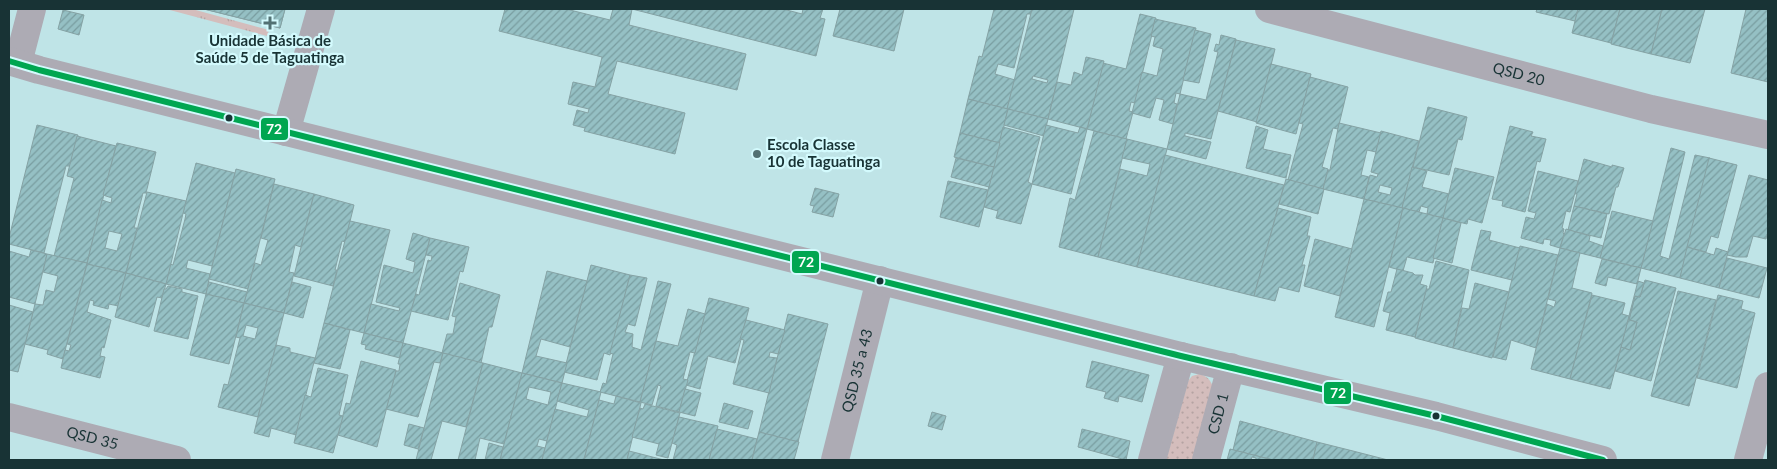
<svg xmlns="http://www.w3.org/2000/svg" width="1777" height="469" viewBox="0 0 1777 469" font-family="Lato,sans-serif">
	<defs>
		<pattern id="grass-tufts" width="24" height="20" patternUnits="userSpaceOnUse" patternTransform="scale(1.25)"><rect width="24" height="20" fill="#d4bdbc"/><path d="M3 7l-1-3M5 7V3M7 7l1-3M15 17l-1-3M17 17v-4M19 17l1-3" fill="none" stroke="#b5a3a2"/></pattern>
		<pattern id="park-dots" width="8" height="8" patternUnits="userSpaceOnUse" patternTransform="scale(1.25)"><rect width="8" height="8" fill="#d4bdbc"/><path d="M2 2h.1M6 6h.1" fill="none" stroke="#b5a3a2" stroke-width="1.8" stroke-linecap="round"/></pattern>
		<pattern id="building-hatch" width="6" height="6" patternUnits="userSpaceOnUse" patternTransform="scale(1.25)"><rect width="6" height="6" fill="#95c0c4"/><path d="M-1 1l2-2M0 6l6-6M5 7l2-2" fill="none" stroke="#799da0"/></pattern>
	</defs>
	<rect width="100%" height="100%" fill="#bfe4e7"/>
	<polygon fill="url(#grass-tufts)" points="166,9 192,9 269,30 267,36"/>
	<path fill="url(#park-dots)" d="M 1199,374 C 1207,376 1210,379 1213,387 L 1193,460 L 1166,460 L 1188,381 L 1192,376 Z"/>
	<g fill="url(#building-hatch)" stroke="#85a2a4" fill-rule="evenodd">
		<polygon points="204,9 285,9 280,28"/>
		<polygon points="204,9 285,9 280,28"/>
		<polygon points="505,9 566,9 610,20 613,9 783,9 802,14 803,9 823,9 820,18 825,19 816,56 632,9 629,25 746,54 737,90 617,61 608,94 685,113 675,154 584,131 585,128 573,125 577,110 588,113 589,109 568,104 573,82 595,87 602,57 499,31"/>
		<polygon points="840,9 904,9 894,51 833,36"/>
		<polygon points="994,9 1032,9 1031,14 1027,14 1014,68 998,64 995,74 1015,80 1007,109 968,99 979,56 982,57"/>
		<path d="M 1032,9 L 1074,9 L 1048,119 L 1007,109 ZM 1033,76 L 1048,80 L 1047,83 L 1032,79 Z"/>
		<polygon points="1537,9 1578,9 1575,21 1536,12"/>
		<polygon points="1578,9 1620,9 1611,43 1572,33"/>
		<polygon points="1620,9 1662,9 1651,54 1611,44"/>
		<polygon points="1662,9 1705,9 1690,63 1651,54"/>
		<polygon points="1746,9 1768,9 1768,82 1731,73"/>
		<polygon points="63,10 84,15 79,35 58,29"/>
		<polygon points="1140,14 1156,18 1135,103 1131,102 1129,111 1133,112 1126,139 1087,129 1103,63 1126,69"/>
		<polygon points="1155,19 1196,28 1180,94 1176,93 1174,103 1177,104 1173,124 1159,120 1164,100 1156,98 1150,118 1132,113 1142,72 1157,76 1163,49 1153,46 1155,37 1151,36"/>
		<polygon points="1195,30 1211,34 1199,83 1183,80"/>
		<polygon points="1221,35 1236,39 1211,139 1185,133 1185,136 1211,142 1206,159 1167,149 1180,94 1206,100 1218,52 1214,51 1216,44 1219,45"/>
		<polygon points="1236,40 1275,49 1257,122 1218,111"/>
		<polygon points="1086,57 1104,61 1087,129 1048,119 1057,82 1071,85 1074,72 1082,75"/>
		<polygon points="1271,64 1311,74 1296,134 1256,123"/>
		<polygon points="1310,77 1348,87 1338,129 1333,128 1322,167 1328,169 1323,189 1288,180 1303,124 1299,123"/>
		<polygon points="968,99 1008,109 1000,143 960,133"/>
		<polygon points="1428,107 1467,117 1462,140 1458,139 1449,175 1413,167"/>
		<polygon points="1008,109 1048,119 1044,136 1004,125"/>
		<polygon points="1339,123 1381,133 1376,152 1367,150 1361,175 1369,177 1364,199 1323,189 1328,170 1330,170"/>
		<polygon points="37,125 78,135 70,166 66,166 44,253 9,244 9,238"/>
		<polygon points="1046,125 1078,133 1080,127 1087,129 1071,194 1032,184"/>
		<polygon points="1256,126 1268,130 1263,149 1291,155 1286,178 1246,168"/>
		<polygon points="1510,126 1533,132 1531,136 1546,139 1540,162 1537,161 1525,212 1502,206 1503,201 1492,199"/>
		<polygon points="1003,127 1040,137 1028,182 1032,184 1021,224 996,218 998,211 984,207"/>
		<polygon points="1094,131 1127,139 1098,257 1059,247 1070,198 1075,200"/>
		<path d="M 1381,131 L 1419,141 L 1402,208 L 1364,199 L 1370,175 L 1377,177 L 1378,174 L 1371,172 ZM 1380,185 L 1392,188 L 1390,195 L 1378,192 Z"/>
		<polygon points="960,133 1000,143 994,167 954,157"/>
		<polygon points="77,136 116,146 87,263 54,256 74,178 67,176"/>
		<polygon points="1127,139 1167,149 1137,267 1098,257 1120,169 1147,176 1150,164 1122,158"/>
		<path d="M 117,143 L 156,152 L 146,193 L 143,193 L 134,228 L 137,228 L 126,273 L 87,264 L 102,200 L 111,203 L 112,198 L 103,195 ZM 109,231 L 122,234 L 117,251 L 105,248 Z"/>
		<polygon points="1671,148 1685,152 1660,256 1669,259 1695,155 1710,158 1680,278 1641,268"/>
		<polygon points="1165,155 1284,185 1254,296 1137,267"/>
		<polygon points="956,158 994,167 989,187 951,177"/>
		<polygon points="1709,158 1737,165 1718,238 1711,236 1706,252 1687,247"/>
		<polygon points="1584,159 1612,167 1612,165 1624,168 1618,187 1616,187 1609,214 1574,206 1577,194 1575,194"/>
		<polygon points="196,163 235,173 212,266 188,260 186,268 210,274 206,294 166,284 170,264 173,265 185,219 186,214 183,213"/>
		<polygon points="1412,167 1427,171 1422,187 1449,194 1443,218 1427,214 1428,208 1421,206 1419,212 1402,208"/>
		<polygon points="1455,168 1494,177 1482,223 1468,219 1467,224 1443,218"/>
		<polygon points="236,169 275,179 248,289 209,279"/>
		<polygon points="1538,171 1578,181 1570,212 1566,211 1562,228 1564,229 1563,233 1564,234 1560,248 1550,245 1551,240 1544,239 1543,244 1521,238 1526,217 1534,219 1536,213 1528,211"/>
		<polygon points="1749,175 1768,180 1768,234 1767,234 1766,239 1753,236 1747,257 1736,257 1727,255"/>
		<polygon points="1286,179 1324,189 1318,214 1279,204"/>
		<polygon points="948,181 988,190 979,227 940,217"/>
		<polygon points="274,184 314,194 301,247 295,245 289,272 294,273 284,313 244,303 255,263 261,265 268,240 261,238"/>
		<polygon points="815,188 839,194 833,217 812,212 814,206 810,205"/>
		<polygon points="147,192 186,201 166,284 126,273"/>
		<polygon points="314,194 354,205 345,242 342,241 335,270 337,270 333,286 294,276"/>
		<polygon points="1364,199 1403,208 1374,327 1335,317"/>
		<polygon points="1574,206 1607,214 1601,238 1568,230"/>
		<polygon points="1278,208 1311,217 1307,236 1310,236 1302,265 1305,265 1299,292 1279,287 1275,301 1254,296"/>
		<polygon points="1403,208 1443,218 1433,263 1407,257 1403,271 1389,267"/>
		<polygon points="1612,211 1653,221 1641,268 1600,258"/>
		<polygon points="1443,218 1461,223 1452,263 1433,258"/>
		<polygon points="350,221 390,230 364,333 324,323"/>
		<polygon points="1566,229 1590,236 1589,241 1603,246 1600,258 1560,248"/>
		<polygon points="1481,230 1491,232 1489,240 1520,248 1512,280 1471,270"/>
		<polygon points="413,233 430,238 403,343 364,333 371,304 399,311 400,308 376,302 384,265 413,273 415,262 406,259"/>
		<polygon points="430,238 469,247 463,272 460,271 448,320 411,311 416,294 419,295 428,260 431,261 432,256 426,255"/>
		<polygon points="1315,239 1352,249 1340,296 1304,286"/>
		<polygon points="1520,246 1558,255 1536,348 1511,340 1506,360 1493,357"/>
		<polygon points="1687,247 1714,255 1716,248 1728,252 1719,288 1680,278"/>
		<polygon points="1560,248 1580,253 1572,288 1592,293 1570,379 1531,369 1547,304 1554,307 1556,301 1548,299"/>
		<polygon points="31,250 47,254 35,304 9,297 9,251 29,257"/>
		<polygon points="47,254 87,263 63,359 47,354 48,350 25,344 35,304 43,305 46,290 54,292 58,276 43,272"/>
		<polygon points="1727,258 1767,268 1759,298 1719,288"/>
		<polygon points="1602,259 1641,268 1637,284 1608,277 1606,286 1595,283"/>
		<polygon points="1436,261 1469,270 1453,348 1415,338 1426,289 1429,289"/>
		<polygon points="87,264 126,273 118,306 109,304 108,309 93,305 94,301 90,300 87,312 111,320 104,348 102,347 100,356 105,357 100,378 61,368 65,350 69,351 71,345 67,344"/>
		<polygon points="591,265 630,275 610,355 604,353 597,380 564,372"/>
		<polygon points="1397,269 1413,273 1415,275 1423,275 1420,284 1427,286 1415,337 1386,330 1390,313 1383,311 1388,292 1391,292"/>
		<polygon points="547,271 587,281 570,347 541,339 536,356 567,363 562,383 522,373"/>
		<polygon points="126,273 166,284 162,298 157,297 149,327 115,317"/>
		<polygon points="630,275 647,278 635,326 628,324 625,332 633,334 632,347 641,350 658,281 671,284 640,402 600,392 603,383 606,384 613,354 610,353 612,345"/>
		<polygon points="1645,280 1676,288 1651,381 1615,371 1621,347 1630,350 1637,322 1629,320 1635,296 1640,297"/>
		<polygon points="1638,281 1644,283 1640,297 1635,296 1629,320 1637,322 1630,350 1621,347"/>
		<polygon points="209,282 247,292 244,303 206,294"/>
		<polygon points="292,282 311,287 303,318 284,313"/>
		<polygon points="460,283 500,295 492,327 489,327 481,363 442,353 447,334 453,334 456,317 452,316"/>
		<polygon points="1475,283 1509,292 1492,358 1453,348 1462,308 1469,309"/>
		<polygon points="168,286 182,289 182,292 198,296 188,339 154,331 164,289 166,289"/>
		<polygon points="1678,291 1716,300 1689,406 1651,396"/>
		<polygon points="206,294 244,303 229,364 190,355"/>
		<polygon points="1592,295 1625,303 1622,314 1629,316 1610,389 1570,379"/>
		<polygon points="1718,295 1743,301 1741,309 1755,313 1737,388 1697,378"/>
		<polygon points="709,298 749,308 735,363 708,356 700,389 686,385"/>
		<path d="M 244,303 L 284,313 L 258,417 L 218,407 L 224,384 L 228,385 L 240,338 L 236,337 ZM 246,325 L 258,328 L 255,339 L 243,336 Z"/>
		<polygon points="9,305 33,312 18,372 9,370"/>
		<polygon points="688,309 705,314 695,353 690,352 683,379 688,380 679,412 656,406 661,386 658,385 652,405 640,402 656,341 678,346"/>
		<polygon points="788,314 828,324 798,442 759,432"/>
		<polygon points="746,320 785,330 778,354 770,352 769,357 777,358 769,393 733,384 744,340 740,339"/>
		<polygon points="324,323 350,330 340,369 314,363"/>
		<polygon points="364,333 403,343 400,358 365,349 366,345 361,344"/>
		<polygon points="403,343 443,353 440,363 434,362 418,417 386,409 396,371 399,371 400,364 398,364"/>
		<polygon points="276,345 290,348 290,352 315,358 296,435 271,428 269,437 254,433"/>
		<polygon points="443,353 483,363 466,427 442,421 431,460 416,460"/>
		<polygon points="361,361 396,370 377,447 338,435 346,403 350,404"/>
		<polygon points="1092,361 1149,375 1142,402 1119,396 1118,402 1104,398 1106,392 1086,387"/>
		<polygon points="483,363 522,373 504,444 480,438 475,460 458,460"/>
		<polygon points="318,368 348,375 339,415 343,416 333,453 294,443 305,395 311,397"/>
		<path d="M 522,373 L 562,383 L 547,441 L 539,439 L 537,446 L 545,448 L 542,460 L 500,460 ZM 529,387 L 551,392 L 548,405 L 526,399 Z"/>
		<polygon points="562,383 601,392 584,460 542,460 555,409 587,417 589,410 557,401"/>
		<polygon points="685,389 701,393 695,416 679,412"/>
		<polygon points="616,396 641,403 627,460 584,460 599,400 614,404"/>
		<polygon points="724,403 753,411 748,429 719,422"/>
		<polygon points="645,404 680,413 668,458 656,455 659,444 632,437 640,408 643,409"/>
		<polygon points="932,412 946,416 942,430 928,426"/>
		<polygon points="679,417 718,426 709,460 673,460 677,445 672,443"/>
		<polygon points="1240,421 1317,442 1313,460 1273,460 1233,450"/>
		<polygon points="409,424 424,428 418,449 404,445"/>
		<polygon points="717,429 757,439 752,460 709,460"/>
		<polygon points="1082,429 1130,441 1126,460 1078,447"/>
		<polygon points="759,432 799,442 794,460 752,460"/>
		<polygon points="1317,442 1353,451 1388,460 1313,460"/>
		<polygon points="489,443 503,447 500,460 485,460"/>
		<polygon points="1230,449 1273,460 1256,460 1256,458 1252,457 1251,460 1227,460"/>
		<polygon points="629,451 637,453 664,460 627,460"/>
	</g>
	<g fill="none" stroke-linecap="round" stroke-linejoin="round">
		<g stroke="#adabb4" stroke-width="28">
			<path id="s1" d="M 1269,9 L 1651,109 L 1768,135"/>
			<polyline points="18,63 32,9"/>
			<polyline points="286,132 321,9"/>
			<path id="s2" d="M 9,417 L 177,460"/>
			<path id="s3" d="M 835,460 L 880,280"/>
			<polyline points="1152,460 1181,356"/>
			<path id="s4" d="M 1206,460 L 1231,367"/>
			<polyline points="1748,460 1768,386"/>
		</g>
		<polyline stroke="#adabb4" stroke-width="28" points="9,61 39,70 1181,356 1436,416 1603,460"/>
		<defs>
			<polyline id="bus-1" points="9,61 39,70 1181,356 1436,416 1603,460"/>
		</defs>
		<use href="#bus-1" stroke="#d3fafd" stroke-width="10"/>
		<use href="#bus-1" stroke="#00a651" stroke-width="6"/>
	</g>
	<g fill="#527173" stroke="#d3fafd" stroke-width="2">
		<path d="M267.5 15.5h5v5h5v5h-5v5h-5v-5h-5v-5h5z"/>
		<circle cx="757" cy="154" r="5"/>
	</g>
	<g fill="#183335" stroke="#d3fafd" stroke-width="2">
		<circle cx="229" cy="118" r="4.5"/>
		<circle cx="880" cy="281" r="4.5"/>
		<circle cx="1436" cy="416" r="4.5"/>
	</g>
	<g text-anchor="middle" stroke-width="4.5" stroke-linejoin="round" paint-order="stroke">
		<g font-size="15" font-weight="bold" fill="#183335" stroke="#d3fafd">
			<text x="270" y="46">Unidade Básica de<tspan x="270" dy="17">Saúde 5 de Taguatinga</tspan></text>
			<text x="767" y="150" text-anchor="start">Escola Classe<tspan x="767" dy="17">10 de Taguatinga</tspan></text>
		</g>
		<g font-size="15" fill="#183335" stroke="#d3fafd">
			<text dy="5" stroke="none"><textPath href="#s1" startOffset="258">QSD 20</textPath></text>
			<text dy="5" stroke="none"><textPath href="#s3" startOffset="92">QSD 35 a 43</textPath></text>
			<text dy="5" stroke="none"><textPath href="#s4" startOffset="48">CSD 1</textPath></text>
			<text dy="5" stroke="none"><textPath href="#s2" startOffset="86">QSD 35</textPath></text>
		</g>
	</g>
	<g stroke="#d3fafd" stroke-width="2">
		<rect x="260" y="117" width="29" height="24" rx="5" fill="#00a651"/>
		<rect x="791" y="250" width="29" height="24" rx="5" fill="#00a651"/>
		<rect x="1323" y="381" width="29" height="24" rx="5" fill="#00a651"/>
	</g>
	<g font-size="14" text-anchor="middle" font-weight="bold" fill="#fff">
		<text x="274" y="134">72</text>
		<text x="806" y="267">72</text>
		<text x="1338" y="398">72</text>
	</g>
	<rect width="1777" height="469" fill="none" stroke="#183335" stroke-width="20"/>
</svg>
